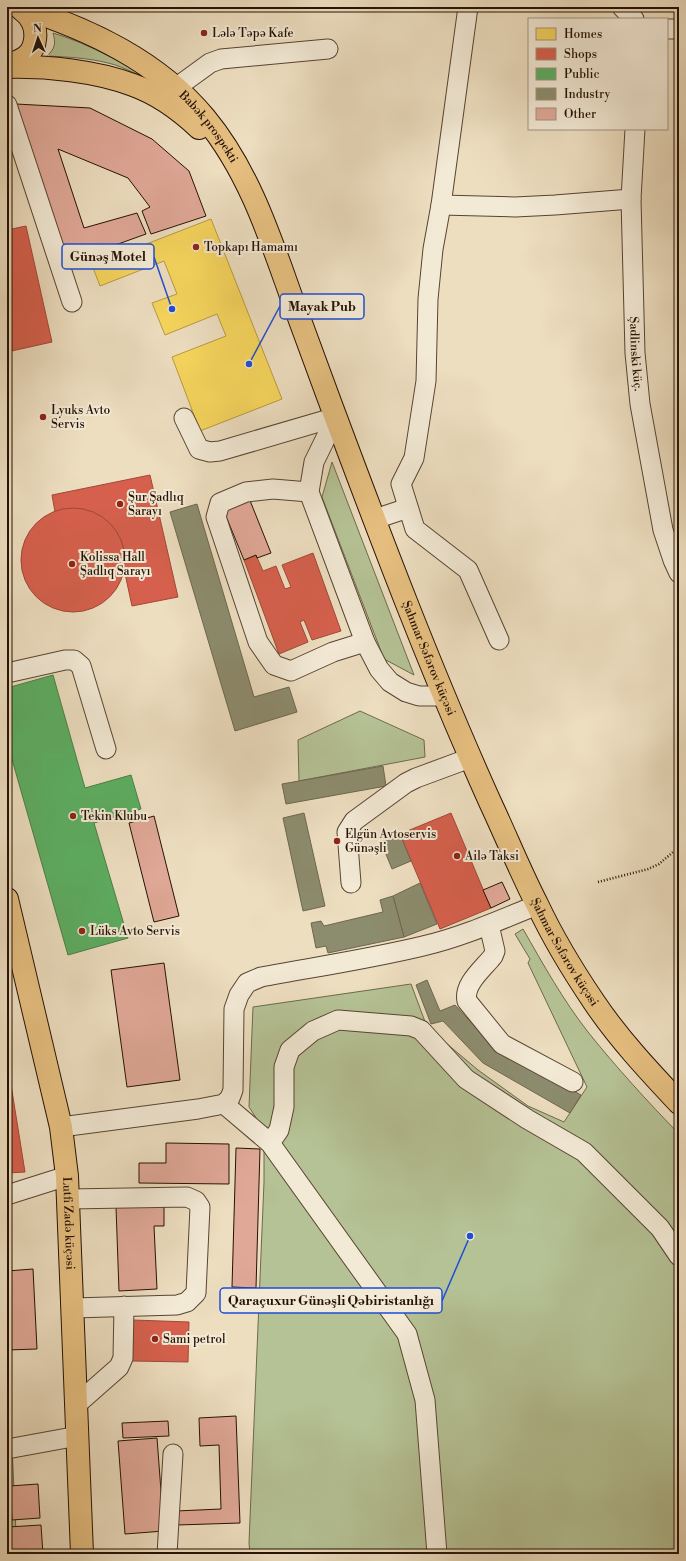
<svg xmlns="http://www.w3.org/2000/svg" width="686" height="1561" viewBox="0 0 686 1561" font-family="'Libre Bodoni',serif">
	<rect width="100%" height="100%" fill="#eddec0"/>
	<filter id="stains"><feTurbulence type="fractalNoise" baseFrequency=".005" numOctaves="4"/><feColorMatrix values="0 0 0 0 .2 0 0 0 0 .09 0 0 0 0 .02 0 0 0 .5 -.17"/></filter>
	<radialGradient id="worn" r=".72"><stop offset=".6" stop-color="#630" stop-opacity="0"/><stop offset="1" stop-color="#630" stop-opacity=".3"/></radialGradient>
	<g fill="#b5c295" stroke="#6d6a4c">
		<path d="M 53,33 C 93,45 125,64 159,86 C 143,78 126,67 108,63 C 88,58 68,57 47,56 C 55,49 56,43 53,33 Z"/>
		<polygon points="332,462 414,675 384,659 322,497"/>
		<polygon points="360,711 424,740 425,757 299,781 298,740"/>
		<path d="M 523,929 C 543,964 563,1000 588,1032 C 616,1067 648,1102 679,1134 L 679,1554 L 250,1554 L 249,1543 L 264,1182 L 264,1130 L 249,1107 L 253,1007 L 411,984 L 427,1027 L 478,1070 L 528,1106 L 564,1122 L 587,1087 L 528,963 L 530,959 L 515,934 Z"/>
		<polygon points="7,1409 12,1447 17,1554 7,1554"/>
	</g>
	<polygon fill="#f6d55c" stroke="#b79a41" points="211,219 282,399 200,431 172,357 226,336 217,314 165,335 152,303 177,294 164,261 100,286 92,265"/>
	<g fill="#d6604d" stroke="#a14837">
		<polygon points="26,226 52,342 7,352 7,230"/>
		<polygon points="150,475 178,597 132,606 124,569 125,556 122,543 115,531 106,521 95,514 82,509 68,509 55,512 52,495"/>
		<circle cx="73" cy="560" r="52"/>
		<polygon points="313,553 341,631 312,640 304,620 300,622 308,642 279,654 244,560 256,555 263,571 276,566 285,589 291,587 282,565"/>
		<polygon points="451,813 491,908 440,929 400,834"/>
		<polygon points="7,1066 8,1066 25,1172 8,1173 7,1180"/>
		<polygon points="133,1320 189,1322 188,1362 132,1361"/>
	</g>
	<polygon fill="#5aae61" stroke="#4a7f45" points="53,675 85,788 131,775 141,809 94,823 128,938 68,955 7,742 7,688"/>
	<g fill="#8c8c6e" stroke="#6d674e">
		<polygon points="197,504 254,697 289,687 297,712 235,731 170,512"/>
		<polygon points="383,766 386,786 286,804 282,784"/>
		<polygon points="304,813 325,906 303,911 283,818"/>
		<polygon points="400,834 411,861 392,869 381,842"/>
		<polygon points="420,883 437,924 404,937 393,896"/>
		<polygon points="393,896 404,937 328,953 326,946 316,948 311,923 321,921 324,926 383,912 380,900"/>
		<polygon points="427,980 440,1011 455,1005 494,1047 581,1095 570,1113 483,1063 443,1021 431,1024 416,985"/>
	</g>
	<g fill="#e0a897" stroke="#251103">
		<polygon points="16,104 90,108 152,139 189,171 206,216 151,234 142,211 150,207 128,178 58,149 84,228 137,213 146,234 68,262"/>
		<polygon points="249,498 271,553 257,558 256,555 244,560 223,509"/>
		<polygon points="154,816 179,916 154,922 129,823"/>
		<polygon points="502,882 510,899 491,908 483,890"/>
		<polygon points="164,963 180,1080 127,1087 111,970"/>
		<polygon points="166,1143 229,1144 229,1184 139,1183 139,1163 166,1163"/>
		<polygon points="236,1148 260,1149 256,1288 232,1287"/>
		<polygon points="164,1205 164,1226 154,1226 157,1289 119,1291 116,1207"/>
		<polygon points="33,1269 37,1349 7,1350 7,1271"/>
		<polygon points="236,1416 240,1523 177,1525 176,1511 221,1509 219,1445 200,1446 199,1418"/>
		<polygon points="168,1421 169,1436 123,1438 122,1423"/>
		<polygon points="157,1438 164,1531 125,1534 118,1441"/>
		<polygon points="38,1484 40,1518 12,1520 10,1486"/>
		<polygon points="41,1525 43,1554 10,1554 8,1527"/>
	</g>
	<g fill="none" stroke-linecap="round" stroke-linejoin="round">
		<defs>
			<g id="minor">
				<polyline points="468,7 441,205 433,249 428,299 426,381 414,458 401,484 415,529 468,570 499,640"/>
				<polyline points="622,7 634,19"/>
				<polyline points="667,29 679,29"/>
				<polyline points="177,87 210,63 221,59 328,49"/>
				<polyline points="7,105 72,302"/>
				<path id="s1" d="M 635,129 L 631,199 L 635,353 L 640,404 L 663,530 L 673,560 L 679,573"/>
				<polyline points="441,205 515,207 555,205 631,199"/>
				<polyline points="336,417 314,462 309,492 365,642 379,669 390,682 406,692 419,696 444,696"/>
				<polyline points="184,418 199,449 210,452 220,451 336,417"/>
				<polyline points="309,492 273,489 246,492 220,503 216,517 258,642 274,665 291,671 333,652 365,642"/>
				<polyline points="375,519 408,508"/>
				<polyline points="7,673 65,660 74,660 81,666 106,749"/>
				<polyline points="351,883 347,832 354,821 406,783 416,778 470,758"/>
				<path d="M 489,925 L 495,951 L 493,956 C 484,968 463,984 467,1001 L 502,1044 L 573,1082"/>
				<polyline points="224,1104 270,1143 407,1334 425,1400 437,1554"/>
				<path d="M 61,1127 L 198,1109 L 224,1104 L 230,1098 L 233,1090 L 234,1009 L 239,995 L 247,983 L 261,977 C 315,967 369,959 423,946 C 462,937 500,920 537,905"/>
				<polyline points="270,1143 279,1130 284,1107 284,1067 290,1050 313,1031 338,1020 411,1026 421,1030 466,1079 527,1119 584,1152 660,1228 679,1256"/>
				<polyline points="7,1195 67,1176"/>
				<polyline points="69,1199 187,1197 196,1201 200,1207 196,1293 187,1302 177,1305 73,1308"/>
				<polyline points="77,1404 119,1367 123,1358 124,1306"/>
				<polyline points="7,1449 78,1436"/>
				<polyline points="167,1554 173,1454"/>
			</g>
			<g id="major">
				<path id="s2" d="M 20,7 C 89,29 158,61 205,118 C 248,170 269,234 291,296 C 304,331 317,366 330,402 C 380,536 431,671 490,802 C 506,836 520,871 537,904 C 553,938 573,971 594,1002 C 618,1038 649,1071 679,1103"/>
				<path d="M 7,66 C 14,63 21,61 27,56 C 37,47 38,29 30,18 C 28,14 22,10 19,7"/>
				<path d="M 7,67 C 47,66 96,71 133,85 C 158,94 180,110 199,128"/>
				<path id="s3" d="M 7,899 L 61,1127 L 67,1176 L 82,1554"/>
			</g>
		</defs>
		<use href="#minor" stroke="#574432" stroke-width="21"/>
		<use href="#major" stroke="#251103" stroke-width="24"/>
		<polyline stroke="#251103" stroke-width="2.5" stroke-dasharray="1 2" stroke-linecap="butt" points="598,882 648,869 659,864 679,847"/>
		<use href="#minor" stroke="#f3ead6" stroke-width="19"/>
		<use href="#major" stroke="#e6bf80" stroke-width="22"/>
	</g>
	<g fill="#8f2418" stroke="#f3ead6" stroke-width="1.5">
		<circle cx="204" cy="33" r="4"/>
		<circle cx="196" cy="247" r="4"/>
		<circle cx="43" cy="417" r="4"/>
		<circle cx="120" cy="504" r="4"/>
		<circle cx="72" cy="564" r="4"/>
		<circle cx="73" cy="816" r="4"/>
		<circle cx="337" cy="841" r="4"/>
		<circle cx="457" cy="856" r="4"/>
		<circle cx="82" cy="931" r="4"/>
		<circle cx="155" cy="1339" r="4"/>
	</g>
	<g text-anchor="middle" stroke-width="4" stroke-linejoin="round" paint-order="stroke">
		<g font-size="12" fill="#251103" stroke="#f3ead6" text-anchor="start">
			<text x="212" y="37">Lələ Təpə Kafe</text>
			<text x="204" y="251">Topkapı Hamamı</text>
			<text x="51" y="414">Lyuks Avto<tspan x="51" dy="14">Servis</tspan></text>
			<text x="128" y="501">Şur Şadlıq<tspan x="128" dy="14">Sarayı</tspan></text>
			<text x="80" y="561">Kolissa Hall<tspan x="80" dy="14">Şadlıq Sarayı</tspan></text>
			<text x="81" y="820">Tekin Klubu</text>
			<text x="345" y="838">Elgün Avtoservis<tspan x="345" dy="14">Günəşli</tspan></text>
			<text x="465" y="860">Ailə Taksi</text>
			<text x="90" y="935">Lüks Avto Servis</text>
			<text x="163" y="1343">Sami petrol</text>
		</g>
		<g font-size="12" fill="#251103" stroke="#f3ead6">
			<text dy="4" stroke="none"><textPath href="#s2" startOffset="228">Babək prospekti</textPath></text>
			<text dy="4" stroke="none"><textPath href="#s1" startOffset="225">Şadlinski küç.</textPath></text>
			<text dy="4" stroke="none"><textPath href="#s2" startOffset="805">Şahmar Səfərov küçəsi</textPath></text>
			<text dy="4" stroke="none"><textPath href="#s2" startOffset="1129">Şahmar Səfərov küçəsi</textPath></text>
			<text dy="4" stroke="none"><textPath href="#s3" startOffset="331">Lutfi Zadə küçəsi</textPath></text>
		</g>
	</g>
	<path fill="none" stroke="#1d4ed8" stroke-width="1.5" d="M172 309L154 257M249 364L280 306M470 1236L442 1301"/>
	<g fill="#1d4ed8" stroke="#f3ead6" stroke-width="1.5">
		<circle cx="172" cy="309" r="4"/>
		<circle cx="249" cy="364" r="4"/>
		<circle cx="470" cy="1236" r="4"/>
	</g>
	<g fill="#f3ead6" stroke="#1d4ed8" stroke-width="1.5">
		<rect x="62" y="244" width="92" height="25" rx="4"/>
		<rect x="280" y="294" width="84" height="25" rx="4"/>
		<rect x="220" y="1288" width="222" height="25" rx="4"/>
	</g>
	<g font-size="13" text-anchor="middle" font-weight="bold" fill="#251103">
		<text x="108" y="261">Günəş Motel</text>
		<text x="322" y="311">Mayak Pub</text>
		<text x="331" y="1305">Qaraçuxur Günəşli Qəbiristanlığı</text>
	</g>
	<rect width="686" height="1561" fill="none" stroke="#eddec0" stroke-width="24"/>
	<rect x="8" y="8" width="670" height="1545" fill="none" stroke="#251103" stroke-width="2"/>
	<rect x="12" y="12" width="662" height="1537" fill="none" stroke="#251103"/>
	<rect x="528" y="18" width="140" height="112" fill="#f3ead6" stroke="#a19382"/>
	<rect x="536" y="28" width="20" height="12" fill="#f6d55c" stroke="#a19382"/>
	<text x="564" y="38" font-size="12" fill="#251103">Homes</text>
	<rect x="536" y="48" width="20" height="12" fill="#d6604d" stroke="#a19382"/>
	<text x="564" y="58" font-size="12" fill="#251103">Shops</text>
	<rect x="536" y="68" width="20" height="12" fill="#5aae61" stroke="#a19382"/>
	<text x="564" y="78" font-size="12" fill="#251103">Public</text>
	<rect x="536" y="88" width="20" height="12" fill="#8c8c6e" stroke="#a19382"/>
	<text x="564" y="98" font-size="12" fill="#251103">Industry</text>
	<rect x="536" y="108" width="20" height="12" fill="#e0a897" stroke="#a19382"/>
	<text x="564" y="118" font-size="12" fill="#251103">Other</text>
	<g transform="translate(38 38) rotate(357)" stroke="#f3ead6" stroke-width="3" paint-order="stroke">
	<path d="M0-3L7 15L0 10L-7 15Z" fill="#251103"/>
	<text y="-6" font-size="11" font-weight="bold" text-anchor="middle" fill="#251103">N</text>
	</g>
	<rect width="100%" height="100%" filter="url(#stains)"/>
	<rect width="100%" height="100%" fill="url(#worn)"/>
</svg>
